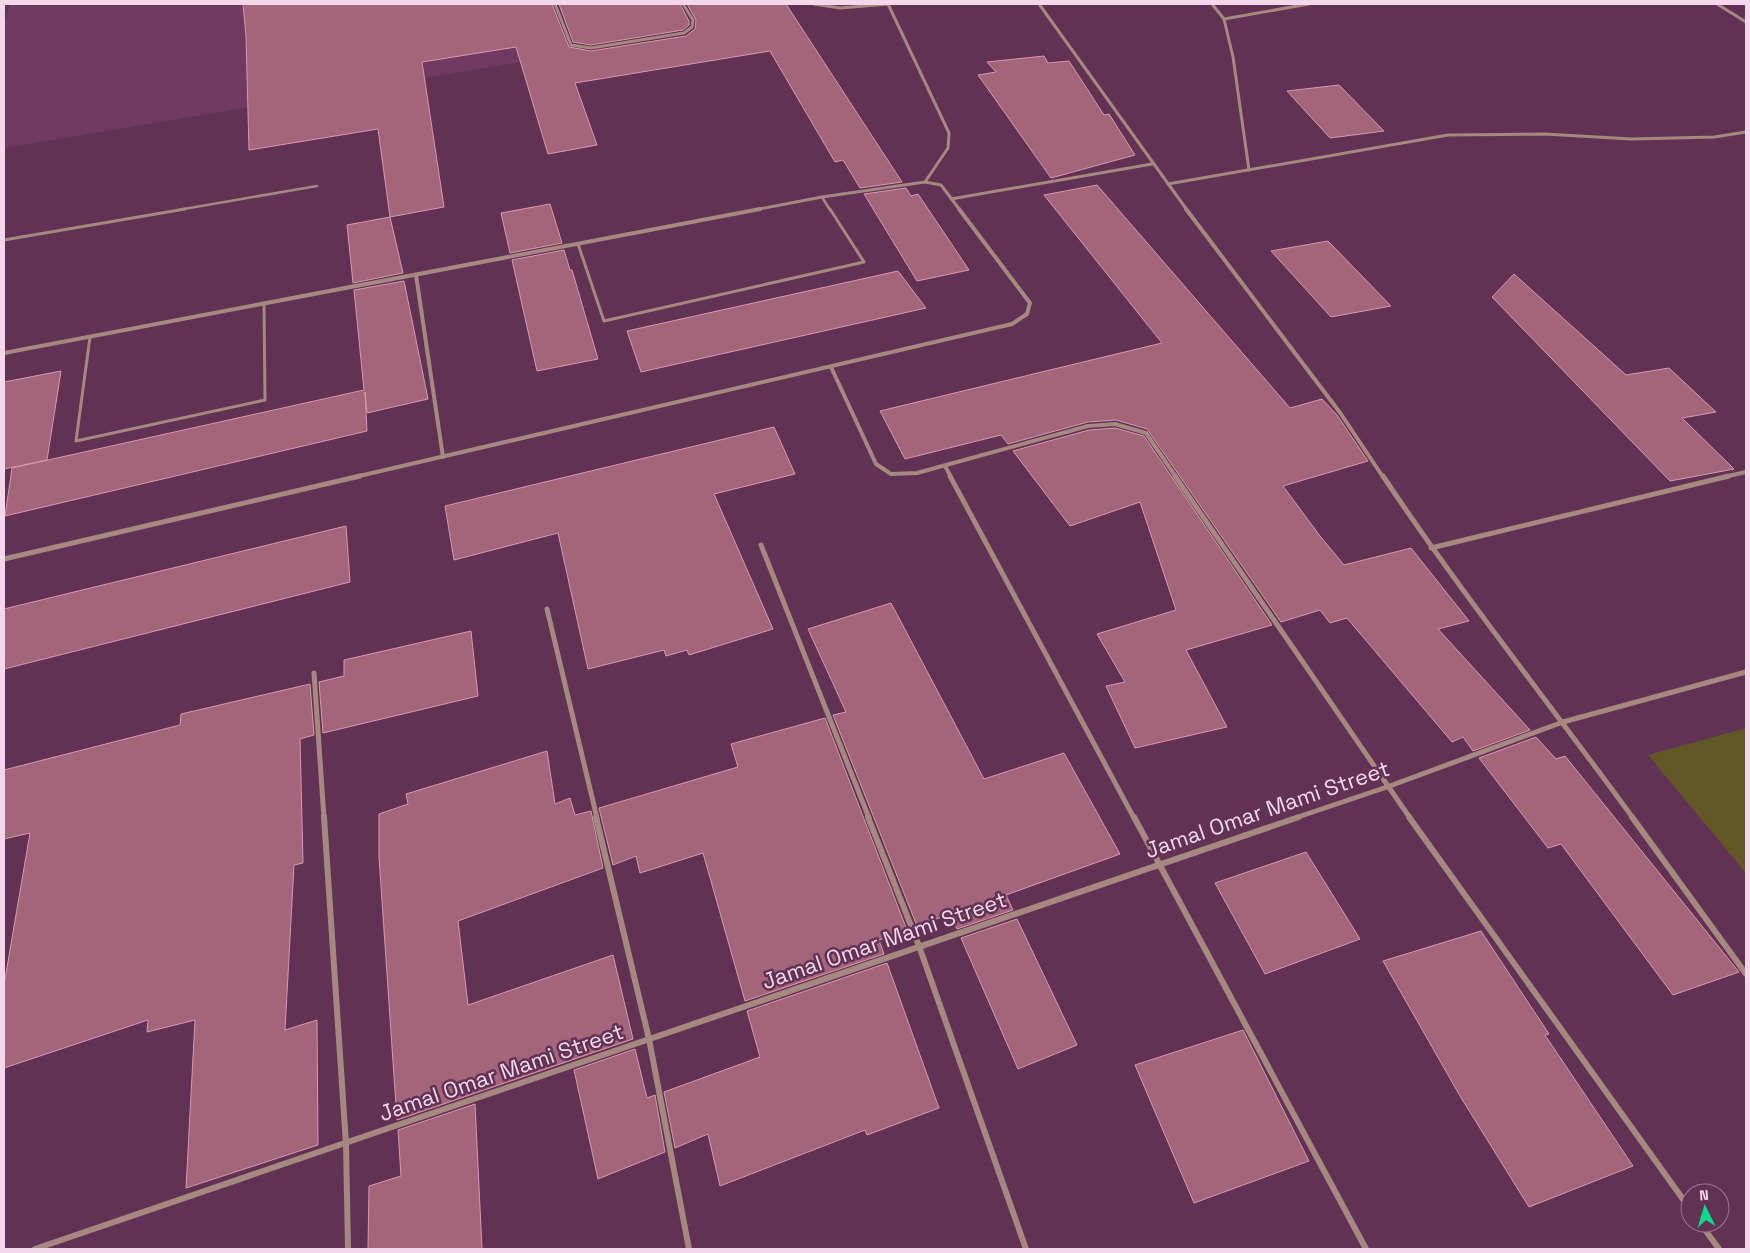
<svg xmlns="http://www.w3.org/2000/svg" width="1750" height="1253" viewBox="0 0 1750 1253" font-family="'Space Grotesk',sans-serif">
	<rect width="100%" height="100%" fill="#623255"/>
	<polygon fill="#713a62" points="10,4 531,4 557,56 4,148 4,25"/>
	<polygon fill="#625826" points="1746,728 1746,873 1648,755"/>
	<g fill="#a3657a" stroke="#da98ad">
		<polygon points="243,4 552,4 569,47 591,51 686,36 695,29 696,20 687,4 786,4 902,182 860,188 843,160 835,162 770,51 575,83 597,145 548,154 516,47 422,62 444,207 390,217 378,129 249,150 246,36"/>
		<polygon points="559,4 680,4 689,21 689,25 683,30 591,45 573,42"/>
		<polygon points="1044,56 1048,63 1069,61 1104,115 1109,114 1135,155 1051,178 978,75 996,72 987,62"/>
		<polygon points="1339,85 1384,131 1330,138 1287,91"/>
		<polygon points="1097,185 1290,408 1322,399 1337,415 1368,461 1283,486 1320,536 1344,565 1411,548 1469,621 1438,629 1530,730 1473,751 1463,737 1452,742 1347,618 1330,623 1320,610 1281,622 1147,429 1116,420 1088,422 1008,444 1001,435 905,459 880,411 1162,343 1044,195"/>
		<polygon points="906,188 911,196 918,194 969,270 917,281 864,194"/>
		<polygon points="550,204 562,243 510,253 501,213"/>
		<polygon points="390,217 403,273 353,283 347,225"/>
		<polygon points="1328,241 1391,306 1331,317 1271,251"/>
		<polygon points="564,250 570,270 572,270 598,359 537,371 512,260"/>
		<polygon points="898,271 926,308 641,372 627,331"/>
		<polygon points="1514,274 1626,375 1669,368 1716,412 1682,418 1734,469 1670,481 1492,297"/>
		<polygon points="404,281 428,399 367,413 365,392 367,431 5,516 12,468 364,390 354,290"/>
		<polygon points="61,371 47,460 4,469 4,382"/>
		<polygon points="774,427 795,474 714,494 773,629 689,655 687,650 666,656 664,650 588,669 558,533 454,560 445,506"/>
		<polygon points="1115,428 1144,436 1272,625 1186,650 1227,727 1135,748 1106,686 1125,682 1097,634 1176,610 1140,502 1070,526 1013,451 1089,430"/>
		<polygon points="346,526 350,582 4,669 4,609"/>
		<polygon points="891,603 984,779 1064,753 1120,854 1006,895 1013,910 957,929 950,914 917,926 833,715 846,712 808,629"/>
		<polygon points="471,631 478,696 323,733 319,682 344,676 344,660"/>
		<polygon points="310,684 314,735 300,739 303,863 294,865 285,1030 317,1020 318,1145 186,1188 195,1020 147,1032 148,1020 4,1068 4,985 30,833 4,839 4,770 180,725 181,714"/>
		<polygon points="825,718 907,930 879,940 884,954 745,1001 703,853 640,873 636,856 613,865 599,808 738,767 731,744"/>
		<polygon points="1536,737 1556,759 1565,756 1739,972 1673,995 1561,844 1548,848 1479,758"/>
		<polygon points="547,751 555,804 570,798 575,815 591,811 603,868 458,921 468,1005 613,955 633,1039 397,1120 379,857 379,814 408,804 406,794"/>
		<polygon points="1306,852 1360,939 1265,974 1215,883"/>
		<polygon points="1017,919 1077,1045 1018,1069 961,938"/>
		<polygon points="1481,931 1549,1034 1545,1035 1633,1166 1529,1207 1460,1096 1383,961"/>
		<polygon points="887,963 939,1108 867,1135 865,1130 720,1186 708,1134 675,1148 664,1092 760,1057 747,1011"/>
		<polygon points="1243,1030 1309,1161 1194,1203 1135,1065"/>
		<polygon points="635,1049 647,1098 655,1095 665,1152 598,1179 574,1070"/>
		<polygon points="475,1104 482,1249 368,1249 369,1186 401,1176 398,1130"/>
	</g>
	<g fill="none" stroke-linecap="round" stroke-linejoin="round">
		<g stroke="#a5887f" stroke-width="2.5">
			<polyline points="822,197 830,210"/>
			<polyline points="178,210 317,186"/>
		</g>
		<g stroke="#a5887f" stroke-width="3">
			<polyline points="4,240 185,209"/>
			<polyline points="578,244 604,321 864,262 830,209"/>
			<polyline points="90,337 76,441 265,400 264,304"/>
		</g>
		<g stroke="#a5887f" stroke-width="3">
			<polyline points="555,4 571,45 591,48 684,33 692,27 693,20 683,4"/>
			<polyline points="814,4 840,8 889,4"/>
			<polyline points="888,4 949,133 948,148 925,182"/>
			<polyline points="1039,4 1187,210"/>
			<polyline points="1212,4 1224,19"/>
			<polyline points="1717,4 1746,22"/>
			<polyline points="1249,170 1233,57 1224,19 1309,4"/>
			<polyline points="1168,184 1448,135 1544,134 1632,139 1714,137 1746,132"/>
			<polyline points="951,199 1152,164"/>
			<polyline points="754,210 822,197 925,182 941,185 960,210"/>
		</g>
		<g stroke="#a5887f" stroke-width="4">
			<polyline points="1186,209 1341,414 1383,477"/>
			<polyline points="416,275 443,457"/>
			<polyline points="4,353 760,209"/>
			<polyline points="831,367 876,464 891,474 917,473 1088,426 1115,424 1146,433 1176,477"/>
			<polyline points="945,466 951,477"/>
			<polyline points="355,477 1012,324 1027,314 1030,303 959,209"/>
			<polyline points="1724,477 1746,472"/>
		</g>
		<g stroke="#a5887f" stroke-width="5">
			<polyline points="950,476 1134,818"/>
			<polyline points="1175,476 1410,818"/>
			<path d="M 1383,476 C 1461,593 1550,704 1633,818"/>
			<polyline points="761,545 869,818"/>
			<polyline points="1431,548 1729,476"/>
			<polyline points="4,559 360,476"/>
			<polyline points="547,609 597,818"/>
			<polyline points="314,673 324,818"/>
			<polyline points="1295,818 1387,787 1563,722 1746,672"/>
		</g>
		<g stroke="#a5887f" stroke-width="6">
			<polyline points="324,817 346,1144 348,1249"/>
			<polyline points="596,817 649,1039 689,1249"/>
			<polyline points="868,817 919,946 1026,1249"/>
			<polyline points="1134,817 1366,1249"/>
			<polyline points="1409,817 1690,1209"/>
			<polyline points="1632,817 1746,974"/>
			<polyline points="1700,1223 1719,1249"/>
			<polyline points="35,1249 1299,817"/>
		</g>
	</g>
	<g text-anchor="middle" stroke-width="5" stroke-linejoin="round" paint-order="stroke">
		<g font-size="22" fill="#f5d7eb" stroke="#623255">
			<text transform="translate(1267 809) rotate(-19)" y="8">Jamal Omar Mami Street</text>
			<text transform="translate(884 940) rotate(-19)" y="8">Jamal Omar Mami Street</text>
			<text transform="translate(501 1072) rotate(-19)" y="8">Jamal Omar Mami Street</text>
		</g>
	</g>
	<rect width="1750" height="1253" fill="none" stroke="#f5d7eb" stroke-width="10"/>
	<g transform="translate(1705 1208) rotate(355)"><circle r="24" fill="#623255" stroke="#9d7491"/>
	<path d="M0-4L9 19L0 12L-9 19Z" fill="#0bd98a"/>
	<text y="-8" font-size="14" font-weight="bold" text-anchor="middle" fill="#f5d7eb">N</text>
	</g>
</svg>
